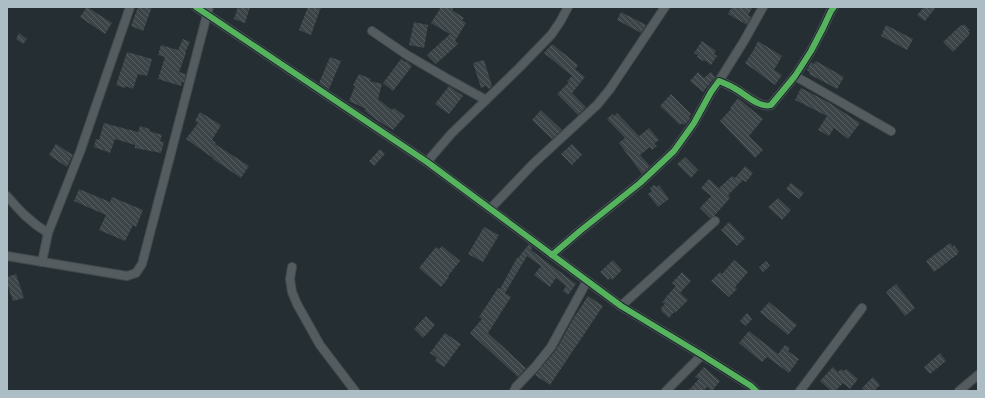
<svg xmlns="http://www.w3.org/2000/svg" width="985" height="398" viewBox="0 0 985 398" font-family="Commissioner,sans-serif">
	<defs>
		<pattern id="building-back-hatch" width="6" height="6" patternUnits="userSpaceOnUse"><rect width="6" height="6" fill="#3d4548"/><path d="M-1 5l2 2M0 0l6 6M5-1l2 2" fill="none" stroke="#565e61"/></pattern>
	</defs>
	<rect width="100%" height="100%" fill="#252e32"/>
	<g fill="url(#building-back-hatch)">
		<polygon points="87,7 112,23 105,34 80,17"/>
		<polygon points="138,7 152,7 143,31 131,26"/>
		<polygon points="238,7 250,7 245,23 234,19"/>
		<polygon points="308,7 321,7 311,35 299,30"/>
		<polygon points="441,7 454,7 452,10 464,18 462,20 466,23 455,41 458,44 436,64 427,55 450,34 431,23"/>
		<polygon points="732,7 753,7 748,15 751,17 747,25 728,14"/>
		<polygon points="924,7 936,7 925,21 917,15"/>
		<polygon points="621,12 646,25 641,33 617,20"/>
		<polygon points="414,22 428,25 424,48 409,45"/>
		<polygon points="964,24 970,30 968,31 970,34 953,52 943,42 961,25 963,26"/>
		<polygon points="886,25 913,39 907,50 881,36"/>
		<polygon points="19,33 27,39 23,44 16,39"/>
		<polygon points="183,39 190,42 185,52 186,53 179,72 186,74 184,82 182,82 181,86 158,79 165,57 158,55 161,45 178,50"/>
		<polygon points="702,41 716,51 714,54 717,56 711,65 704,60 703,61 697,57 698,55 694,53"/>
		<polygon points="758,41 782,56 774,70 782,75 775,85 745,63 753,51"/>
		<polygon points="552,44 578,65 575,69 585,77 572,93 586,107 578,115 557,94 569,82 567,81 572,76 544,53"/>
		<polygon points="127,52 152,59 147,76 138,74 133,89 126,86 125,88 116,85"/>
		<polygon points="330,57 341,61 329,89 319,83"/>
		<polygon points="401,59 405,62 406,61 412,66 393,91 383,83"/>
		<polygon points="484,60 492,86 489,89 486,86 481,88 473,63"/>
		<polygon points="816,61 844,77 837,89 809,74 810,72 807,70 811,62 814,64"/>
		<polygon points="698,72 704,78 711,72 715,77 703,92 690,81"/>
		<polygon points="359,74 371,79 370,81 382,84 378,99 392,110 394,108 405,116 393,130 375,119 364,110 366,109 349,101 355,86 353,85"/>
		<polygon points="449,86 463,96 449,114 435,104"/>
		<polygon points="801,88 828,102 860,123 848,139 834,128 829,136 818,130 827,116 795,100"/>
		<polygon points="671,94 691,114 689,117 690,118 689,120 684,125 682,123 680,125 660,106"/>
		<polygon points="738,98 763,119 749,136 763,150 755,158 720,121 731,109 730,108"/>
		<polygon points="541,110 562,130 552,139 532,120"/>
		<polygon points="200,112 221,125 212,140 216,143 215,144 249,166 241,178 213,159 213,158 186,139 198,123 195,121"/>
		<polygon points="617,113 639,136 649,128 659,140 654,144 657,146 652,150 650,147 640,155 650,166 642,174 619,143 625,138 607,119 612,114 614,116"/>
		<polygon points="104,123 138,132 140,126 150,129 149,131 162,135 160,141 164,142 161,153 135,148 135,145 115,139 110,153 94,147 96,139 99,140"/>
		<polygon points="56,144 73,155 67,167 49,155"/>
		<polygon points="572,144 582,155 572,165 561,154"/>
		<polygon points="380,149 385,154 374,166 369,161"/>
		<polygon points="685,157 698,170 691,178 677,164"/>
		<polygon points="745,166 753,173 746,182 743,180 728,195 730,198 714,216 710,218 700,208 711,196 701,188 709,179 719,188 732,176 735,178"/>
		<polygon points="791,183 804,193 799,199 786,189"/>
		<polygon points="654,185 656,187 659,185 669,199 658,207 648,194 652,191 650,188"/>
		<polygon points="79,189 110,202 112,197 143,210 136,227 133,225 125,241 99,230 106,215 74,201"/>
		<polygon points="778,198 791,210 782,220 768,207"/>
		<polygon points="729,222 745,238 737,246 721,230"/>
		<polygon points="484,227 499,235 483,262 468,254"/>
		<polygon points="950,243 953,247 954,245 959,252 957,253 958,254 934,272 926,261"/>
		<polygon points="529,244 532,247 531,250 576,284 568,295 563,291 566,286 556,278 550,287 534,275 541,266 527,256 505,293 511,297 488,333 526,368 518,377 470,333 482,319 479,317 498,288 500,289 517,258 518,258"/>
		<polygon points="442,246 460,261 448,276 449,277 441,287 419,268 436,247 439,249"/>
		<polygon points="613,260 622,270 612,280 610,278 608,280 600,272"/>
		<polygon points="734,260 748,272 735,287 737,289 729,297 711,281 720,272 722,274"/>
		<polygon points="766,261 770,266 763,272 759,267"/>
		<polygon points="682,272 691,281 680,293 688,300 675,313 674,312 669,318 661,311 662,310 661,308 665,304 662,302 666,298 665,298 676,286 672,283"/>
		<polygon points="16,274 24,298 13,301 7,284 7,277"/>
		<polygon points="896,284 915,308 905,316 886,292"/>
		<polygon points="588,296 603,306 550,385 535,375 556,350 573,319"/>
		<polygon points="769,302 797,325 788,335 760,312"/>
		<polygon points="747,313 752,319 746,326 740,321"/>
		<polygon points="426,316 435,325 423,338 414,329"/>
		<polygon points="749,331 778,354 785,345 790,348 788,351 799,359 789,373 767,357 762,362 739,343"/>
		<polygon points="445,333 461,344 444,367 435,361 437,358 430,353"/>
		<polygon points="940,353 946,361 930,374 924,367"/>
		<polygon points="704,367 720,381 712,391 707,387 704,391 688,391 699,379 695,377"/>
		<polygon points="833,367 838,372 841,369 844,371 846,369 858,379 850,389 843,383 835,391 831,391 820,381"/>
		<polygon points="873,377 880,385 874,391 865,391 862,388"/>
	</g>
	<g fill="none" stroke-linecap="round" stroke-linejoin="round">
		<defs>
			<g id="minor">
				<polyline points="196,7 427,162 621,306 702,355 751,386 756,391"/>
				<polyline points="372,31 407,55 448,79 486,100"/>
				<polyline points="795,76 891,131"/>
				<polyline points="719,81 744,41 763,7"/>
				<polyline points="427,162 451,134 519,68 551,35 560,22 568,7"/>
				<path d="M 7,196 C 20,211 30,222 48,233"/>
				<polyline points="490,209 533,164 597,105 610,89 665,7"/>
				<path d="M 552,255 L 580,231 L 640,183 L 674,151 L 694,123 L 711,92 L 719,81 C 724,83 729,85 734,88 C 744,93 760,109 771,105 L 795,76 L 811,51 L 823,28 L 831,11 L 834,7"/>
				<polyline points="7,256 127,276 136,273 142,264 209,7"/>
				<polyline points="42,262 48,233 80,152 130,7"/>
				<polyline points="292,267 290,279 292,292 297,304 320,345 355,391"/>
				<polyline points="621,306 715,221"/>
				<polyline points="514,391 516,387 535,367 551,347 587,281"/>
				<polyline points="666,391 702,355"/>
				<polyline points="800,391 862,308"/>
				<polyline points="959,391 978,375"/>
			</g>
		</defs>
		<use href="#minor" stroke="#434a4d" stroke-width="10"/>
		<use href="#minor" stroke="#545c60" stroke-width="8"/>
		<defs>
			<g id="cycleway">
				<polyline points="196,7 427,162 621,306 702,355 751,386 756,391"/>
				<path d="M 552,255 L 580,231 L 640,183 L 674,151 L 694,123 L 711,92 L 719,81 C 724,83 729,85 734,88 C 744,93 760,109 771,105 L 795,76 L 811,51 L 823,28 L 831,11 L 834,7"/>
			</g>
		</defs>
		<use href="#cycleway" stroke="#19262c" stroke-width="8"/>
		<use href="#cycleway" stroke="#56b35d" stroke-width="6"/>
	</g>
	<rect width="985" height="398" fill="none" stroke="#adbdc5" stroke-width="16"/>
</svg>
